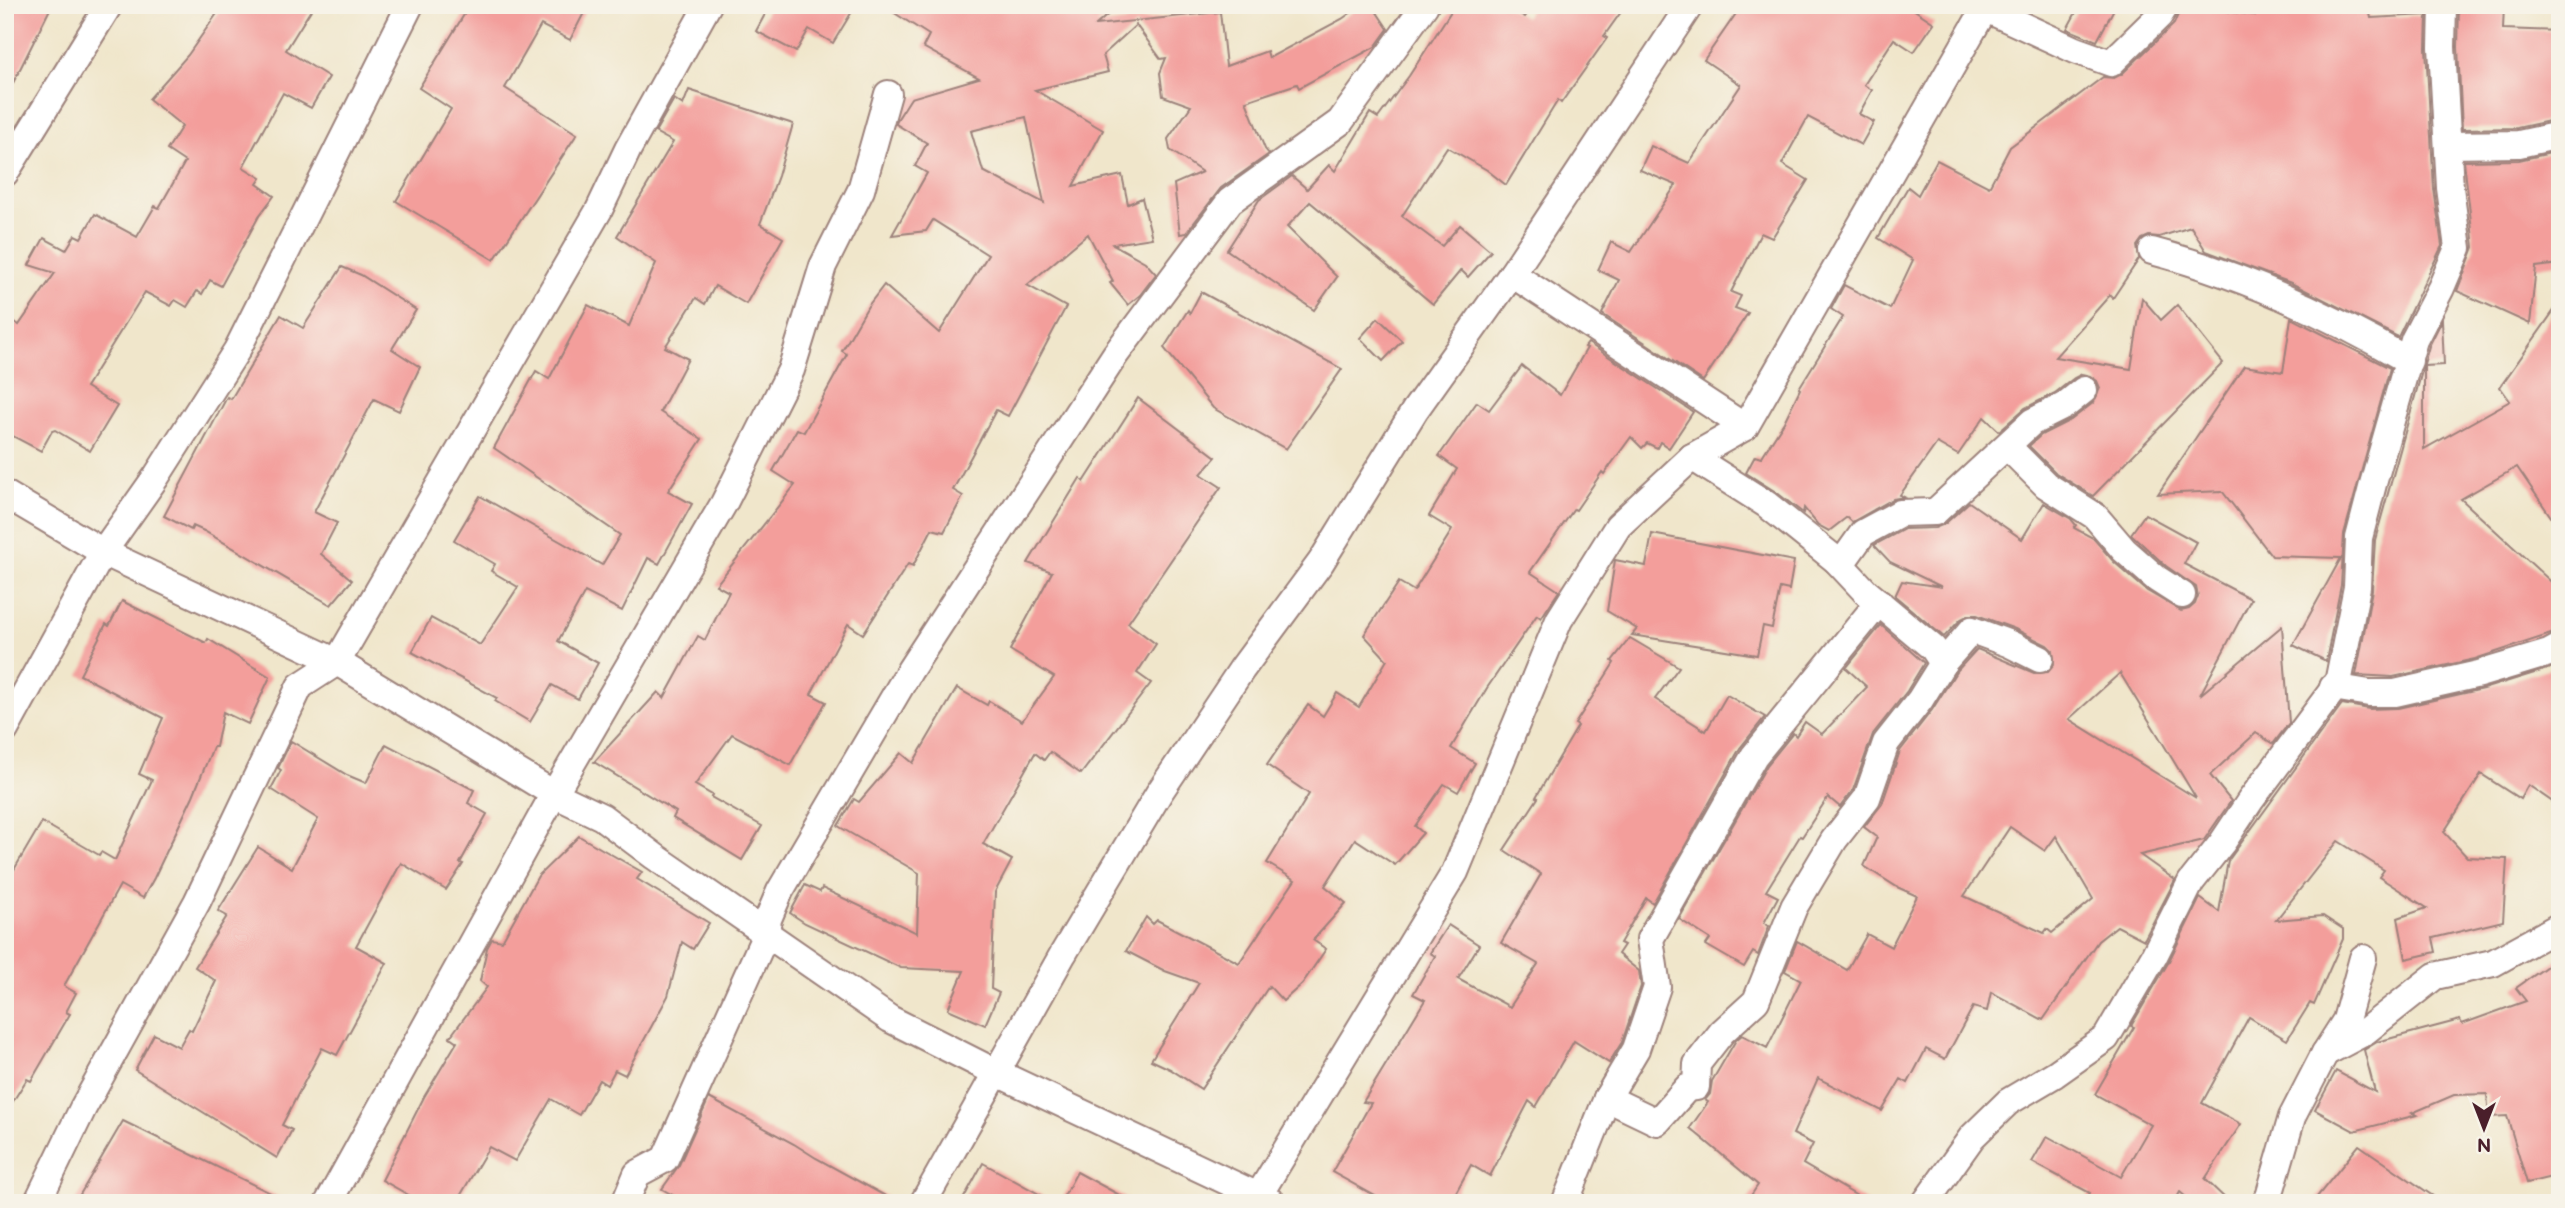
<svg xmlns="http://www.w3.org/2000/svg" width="2565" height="1208" viewBox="0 0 2565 1208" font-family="'Balsamiq Sans',sans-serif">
	<rect width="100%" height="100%" fill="#f7f3e8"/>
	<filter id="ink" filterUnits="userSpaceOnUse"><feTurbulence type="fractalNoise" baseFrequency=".0143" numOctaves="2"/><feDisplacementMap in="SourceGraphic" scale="14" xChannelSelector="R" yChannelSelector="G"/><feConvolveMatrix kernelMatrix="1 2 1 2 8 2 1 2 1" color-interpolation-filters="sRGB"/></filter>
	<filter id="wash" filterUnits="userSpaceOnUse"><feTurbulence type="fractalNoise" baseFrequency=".00686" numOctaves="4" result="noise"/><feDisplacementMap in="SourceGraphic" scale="28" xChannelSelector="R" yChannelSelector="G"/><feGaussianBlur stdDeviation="1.57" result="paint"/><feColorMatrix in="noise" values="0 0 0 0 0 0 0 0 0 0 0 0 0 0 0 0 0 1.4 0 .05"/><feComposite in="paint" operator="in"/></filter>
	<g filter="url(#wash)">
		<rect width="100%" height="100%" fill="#f0e6cb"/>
		<g id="blocks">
			<g fill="#f39e9b" fill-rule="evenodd">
				<polygon points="5,5 52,5 5,99"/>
				<polygon points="223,5 314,5 286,50 329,77 311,108 283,93 243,167 261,178 257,184 274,196 259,216 221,286 210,280 202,294 197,291 187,307 175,300 171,306 145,292 86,387 117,406 90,451 55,430 52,431 41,451 5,432 5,315 19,325 55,273 29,265 44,238 66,250 75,235 81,238 95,214 137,237 155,206 159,208 185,162 167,150 182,126 149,99 188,55"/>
				<polygon points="470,5 588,5 570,40 541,25 505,88 577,134 494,260 396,201 451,109 419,88"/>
				<polygon points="770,5 856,5 833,43 809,29 796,52 756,31"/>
				<path d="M 882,5 L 1119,5 L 1096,25 L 1220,12 L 1226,66 L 1267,51 L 1269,58 L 1342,19 L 1362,5 L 1372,5 L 1388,29 L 1375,47 L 1299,88 L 1297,84 L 1246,101 L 1265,149 L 1269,154 L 1221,188 L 1186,233 L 1180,234 L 1174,184 L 1202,172 L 1170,150 L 1168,139 L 1191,106 L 1163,96 L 1160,73 L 1166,58 L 1161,59 L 1136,25 L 1103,55 L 1108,72 L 1035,90 L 1103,130 L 1073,186 L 1122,175 L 1128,204 L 1142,198 L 1152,238 L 1113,244 L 1145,262 L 1156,274 L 1140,295 L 1128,305 L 1110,283 L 1113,281 L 1088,234 L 1027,285 L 1066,307 L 1008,416 L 996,410 L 953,490 L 963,496 L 944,532 L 932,529 L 913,566 L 908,564 L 863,634 L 848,624 L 811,694 L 826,702 L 790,765 L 732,734 L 695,785 L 712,795 L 711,797 L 762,826 L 742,860 L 673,818 L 676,812 L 594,762 L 658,692 L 664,698 L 698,636 L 705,640 L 729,592 L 716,585 L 795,485 L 773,471 L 797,429 L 804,432 L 847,354 L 842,351 L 868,306 L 884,285 L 939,333 L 988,255 L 933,220 L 926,231 L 892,235 L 927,173 L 915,166 L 927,143 L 896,124 L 897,120 L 911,98 L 979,78 L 923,47 L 929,35 ZM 1026,117 L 1042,193 L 1044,203 L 983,171 L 971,131 Z"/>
				<polygon points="1455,5 1504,5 1525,17 1534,5 1626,5 1604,36 1607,38 1561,103 1558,100 1506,185 1487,170 1447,147 1402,216 1442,246 1460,225 1491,251 1468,277 1461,270 1433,304 1310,202 1287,227 1337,277 1314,310 1227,250 1259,200 1292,176 1307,189 1329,165 1335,171 1370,113 1378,118 1409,76"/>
				<polygon points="1742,5 1907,5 1934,23 1914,52 1894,39 1864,85 1872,90 1859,114 1874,122 1861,145 1808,117 1782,164 1808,180 1772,238 1761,233 1731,292 1741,296 1735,308 1748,313 1703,381 1602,314 1619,280 1598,270 1611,242 1631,252 1676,185 1640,170 1651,146 1689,163 1741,85 1704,60"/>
				<polygon points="2080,5 2116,5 2097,41 2067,29"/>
				<polygon points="2182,5 2255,15 2254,5 2368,5 2371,18 2427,15 2426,48 2434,189 2442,246 2398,337 2291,283 2206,251 2191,227 2159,237 2149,236 2142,239 2137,246 2139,259 2113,298 2110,295 2055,357 2131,369 2142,298 2161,320 2177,305 2223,363 2093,496 2056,473 2029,446 2041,435 2071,420 2094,402 2100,388 2097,381 2090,376 2082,374 2074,378 2055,393 2025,408 1999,431 1984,417 1958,455 1937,443 1900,495 1904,497 1893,499 1852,522 1847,517 1829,531 1818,525 1804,508 1803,513 1776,492 1746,473 1755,456 1761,458 1784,422 1800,389 1799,388 1843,317 1831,309 1844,285 1890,309 1913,260 1878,238 1908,187 1918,195 1937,160 1989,187 2010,147 2103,77 2114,78 2122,74 2174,24"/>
				<polygon points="2459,5 2504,5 2503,29 2560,31 2560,90 2554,90 2554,120 2517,128 2462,129 2458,47"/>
				<polygon points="689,90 793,124 778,176 760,224 783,238 746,304 715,286 705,304 696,298 665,347 688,359 660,412 702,439 668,491 692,504 659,564 648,558 622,611 585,592 558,641 598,663 578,699 552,685 530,722 495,701 497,698 412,652 431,618 480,645 518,587 491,571 495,564 454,540 480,496 602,565 620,535 494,448 536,371 549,379 588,305 629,326 656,263 617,236 673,142 655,132 674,99 683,105"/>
				<polygon points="2560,151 2560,264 2536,267 2530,324 2457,291 2474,247 2464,161 2519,160"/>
				<polygon points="342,267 361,275 416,310 392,349 420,367 399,411 374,399 314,512 337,523 321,554 352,580 331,605 204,531 193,526 191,530 164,516 227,397 231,399 281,315 303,328"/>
				<polygon points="1201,292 1342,369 1286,449 1213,408 1164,348 1188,310 1190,313"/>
				<polygon points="2560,302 2560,530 2517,467 2461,499 2560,590 2560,631 2475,659 2393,677 2356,675 2372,590 2375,540 2429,346 2442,320 2444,365 2424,366 2424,449 2510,401 2500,387"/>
				<polygon points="1378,318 1402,341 1383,361 1360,338"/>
				<polygon points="2291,318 2390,368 2344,534 2341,585 2326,661 2293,645 2341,558 2272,556 2222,491 2158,494 2244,366 2283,372"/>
				<polygon points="1588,343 1693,412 1669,448 1660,442 1657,448 1647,443 1642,448 1631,437 1604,474 1602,472 1576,510 1574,509 1530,572 1559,591 1541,618 1537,615 1487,688 1451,748 1475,763 1458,792 1444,784 1415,826 1423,833 1395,865 1355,839 1325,886 1346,903 1313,940 1326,949 1302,984 1283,1001 1269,986 1201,1089 1170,1069 1151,1060 1199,983 1165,971 1126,951 1146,917 1153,924 1157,920 1239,963 1295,880 1267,863 1309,794 1267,765 1308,705 1323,716 1337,693 1359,707 1387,660 1364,635 1399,582 1414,591 1452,530 1429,516 1457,469 1439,456 1477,402 1489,410 1522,366 1560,395 1587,348 1585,347"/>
				<polygon points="1138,398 1216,457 1201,474 1221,487 1128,623 1156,644 1137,673 1151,683 1081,774 1050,752 1044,760 1035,753 983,844 1012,860 995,892 991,989 999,993 985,1025 948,1009 964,971 901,968 805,923 790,913 805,885 820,892 822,888 917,933 919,873 838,826 854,799 859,802 901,753 913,763 957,688 987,705 989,701 1022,721 1054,677 1010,650 1052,572 1028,563 1080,478 1084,482"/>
				<path d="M 1969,502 L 2022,539 L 2044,503 L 2071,519 L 2076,525 L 2074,528 L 2093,538 L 2114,562 L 2147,591 L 2181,611 L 2189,609 L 2195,604 L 2198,596 L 2196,587 L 2166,566 L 2131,534 L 2145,514 L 2196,542 L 2184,564 L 2251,599 L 2200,695 L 2282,626 L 2289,723 L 2273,744 L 2256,733 L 2210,775 L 2231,801 L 2204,840 L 2140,855 L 2175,880 L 2144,940 L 2117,926 L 2098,941 L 2043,1020 L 1991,992 L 1987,1011 L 1973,1007 L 1945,1059 L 1926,1049 L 1908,1083 L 1901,1079 L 1882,1111 L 1818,1078 L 1793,1134 L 1813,1144 L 1803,1164 L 1869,1203 L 1746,1203 L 1758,1185 L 1690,1128 L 1708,1102 L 1705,1100 L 1710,1094 L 1712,1081 L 1736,1040 L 1742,1035 L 1767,1048 L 1801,980 L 1785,971 L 1797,941 L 1847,970 L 1867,934 L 1891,947 L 1917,896 L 1897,887 L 1864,866 L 1877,837 L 1864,827 L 1882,804 L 1900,751 L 1932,710 L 1956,672 L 1977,649 L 2034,673 L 2048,672 L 2054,665 L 2053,651 L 2047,645 L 2015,629 L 1977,615 L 1969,615 L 1961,619 L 1944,637 L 1895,596 L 1902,581 L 1942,587 L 1890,562 L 1874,545 L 1904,529 L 1935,528 L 1945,524 ZM 2120,673 L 2156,732 L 2196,798 L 2069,719 ZM 2010,827 L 2045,851 L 2056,836 L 2093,899 L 2052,933 L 2047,929 L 2044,933 L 1964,896 Z"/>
				<polygon points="1652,534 1794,561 1789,590 1780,588 1772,628 1763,626 1757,655 1632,635 1637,629 1607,611 1615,560 1646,566"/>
				<polygon points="122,601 206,643 208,639 270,677 248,724 223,712 216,747 213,747 193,796 154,878 143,898 120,885 64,986 76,993 66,1012 70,1014 31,1081 27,1079 5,1114 5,885 42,822 99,855 101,852 115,860 152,780 139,774 163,718 80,675 106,624 109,626"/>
				<polygon points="1881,625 1924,663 1907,691 1873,734 1853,790 1840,807 1828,797 1802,837 1800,836 1766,891 1778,897 1764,923 1769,926 1758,955 1753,952 1744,967 1706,945 1710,939 1679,919 1767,765 1793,733 1796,736 1805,722 1822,734 1867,687 1846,668"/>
				<polygon points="1630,638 1679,667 1655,699 1706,731 1727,695 1765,717 1740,748 1653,903 1646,898 1620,943 1624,945 1618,954 1639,971 1641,986 1622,1042 1609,1063 1574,1041 1536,1107 1529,1101 1490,1176 1471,1165 1450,1203 1388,1203 1332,1172 1371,1103 1363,1102 1425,1000 1413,994 1435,956 1430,953 1448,925 1479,945 1458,979 1510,1007 1538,964 1501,943 1541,874 1504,850 1538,798 1536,797 1578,726 1575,724 1614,663 1612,661"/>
				<polygon points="2560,665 2560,807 2528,785 2520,799 2481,774 2444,832 2467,857 2507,859 2503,921 2433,938 2436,952 2406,959 2398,918 2427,908 2379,877 2384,870 2338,841 2276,920 2323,916 2343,929 2343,939 2314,1005 2310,1003 2287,1040 2249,1017 2202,1103 2241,1124 2205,1179 2230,1203 2193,1203 2180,1192 2174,1203 2085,1203 2090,1193 2032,1162 2047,1136 2121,1177 2151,1125 2095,1094 2134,1027 2131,1026 2168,963 2200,898 2219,912 2228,861 2342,704 2369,709 2398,708 2483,689"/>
				<polygon points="291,741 347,775 366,783 386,744 474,790 468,803 487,814 460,863 463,864 446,890 401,863 356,946 387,963 337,1055 322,1048 282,1125 292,1130 277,1158 135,1070 154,1034 179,1047 189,1029 192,1031 216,981 195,967 227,916 218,911 258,847 292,868 318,819 271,789 281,770 278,768"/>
				<polygon points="579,836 642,872 637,879 709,923 693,949 682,942 668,996 625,1075 615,1070 607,1085 599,1080 579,1115 551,1099 515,1161 489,1147 456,1203 423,1203 382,1180 424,1097 457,1042 450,1037 487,987 480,981 487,948 492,939 502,941 538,876"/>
				<polygon points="2560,957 2560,1175 2527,1183 2507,1116 2489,1117 2487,1094 2454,1095 2412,1113 2417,1115 2354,1131 2315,1110 2336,1071 2375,1092 2364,1050 2377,1042 2460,1020 2462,1024 2526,1001 2516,988"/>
				<polygon points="709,1098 794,1144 816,1158 898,1203 687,1203 662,1189 679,1165"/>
				<polygon points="123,1121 291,1203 75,1203"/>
				<polygon points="2359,1145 2443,1203 2312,1203"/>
				<polygon points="983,1163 1055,1203 961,1203"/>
				<polygon points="1077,1172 1134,1203 1060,1203"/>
			</g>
		</g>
	</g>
	<g filter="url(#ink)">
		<use href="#blocks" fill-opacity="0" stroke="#9d827b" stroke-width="2"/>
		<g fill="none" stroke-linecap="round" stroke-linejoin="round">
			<defs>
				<g id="minor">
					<polyline points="1986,9 2075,50 2111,63 2159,16 2166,5"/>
					<polyline points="2448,145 2519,144 2560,135"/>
					<polyline points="5,173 109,5"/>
					<path d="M 2152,251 C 2243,275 2328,314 2409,361"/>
					<polyline points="1512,274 1745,427"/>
					<polyline points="2008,447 2046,485 2095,516 2124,550 2157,579 2182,595"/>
					<polyline points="1692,457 1766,504 1841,564 1863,533 1900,513 1935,512 2032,422 2064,406 2084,390"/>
					<polyline points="5,494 103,552 337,662 554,794 602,817 654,856 890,1019 997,1073 1273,1203"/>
					<polyline points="1837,561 1866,592 1933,648 1943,663 1972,630 2010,644 2040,659"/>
					<polyline points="2333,687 2369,693 2395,693 2479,674 2549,653 2560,647"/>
					<polyline points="5,730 103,552 156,477 237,350 410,5"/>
					<polyline points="2325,1053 2363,1033 2435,976 2493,963 2560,926"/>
					<polyline points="1607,1098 1657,1122 1687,1088 1696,1087 1697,1064 1722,1032 1756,1001 1794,907 1834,840 1867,798 1886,743 1920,700 1943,663"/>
					<polyline points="37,1203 83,1108 197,902 300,686 337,662 599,210 628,149 708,5"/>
					<polyline points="328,1203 554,794 724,503 791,370 823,266 861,190 888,94"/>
					<polyline points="625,1203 637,1174 665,1159 766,934 768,919 780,891 910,670 1115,355 1230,201 1340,122 1425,5"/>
					<polyline points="923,1203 1063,954 1159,793 1242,669 1321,562 1415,410 1512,274 1690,5"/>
					<polyline points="1254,1203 1455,872 1559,620 1618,526 1692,457 1745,427 1987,5"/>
					<polyline points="1565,1203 1607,1098 1636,1049 1657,987 1650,939 1754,756 1879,602"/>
					<polyline points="1925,1203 1972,1137 2008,1102 2055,1074 2106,1038 2154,956 2191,882 2222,843 2250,801 2338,683 2357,587 2359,538 2373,484 2414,340 2441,288 2458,248 2450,188 2442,47 2443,5"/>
					<polyline points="2267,1203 2292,1117 2325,1053 2346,1020 2363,958"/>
				</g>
			</defs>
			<use href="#minor" stroke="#9d827b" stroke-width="30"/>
			<use href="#minor" stroke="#fff" stroke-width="26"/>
		</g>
	</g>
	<rect width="2565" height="1208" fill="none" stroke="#f7f3e8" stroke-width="28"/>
	<g transform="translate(2484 1128) rotate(180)" stroke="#f7f3e8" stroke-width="5" paint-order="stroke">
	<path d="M0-5L12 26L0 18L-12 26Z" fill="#4a1f2b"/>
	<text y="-10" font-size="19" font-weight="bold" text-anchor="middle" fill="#4a1f2b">N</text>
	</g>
</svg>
